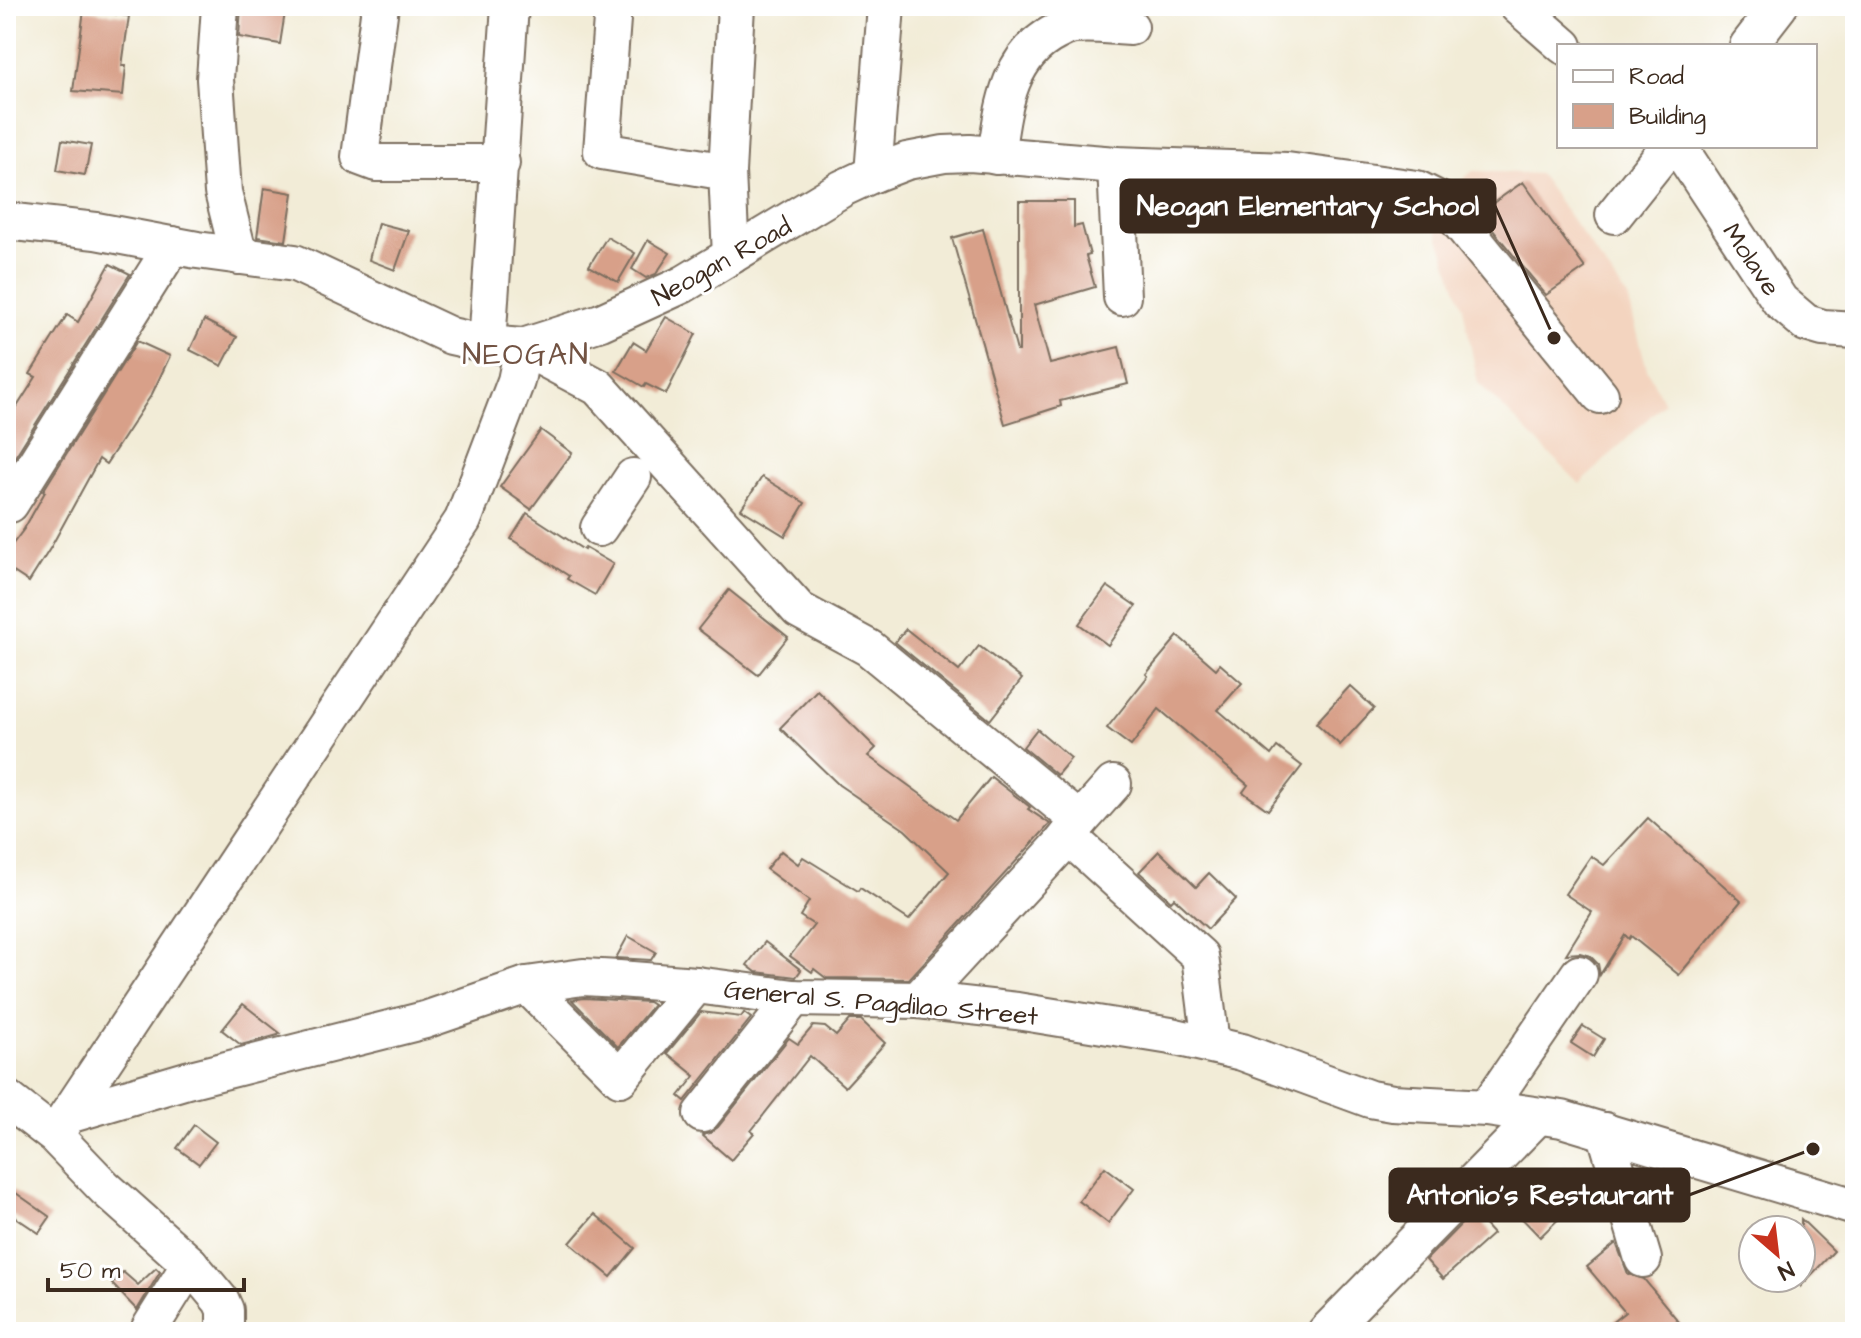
<svg xmlns="http://www.w3.org/2000/svg" width="1861" height="1338" viewBox="0 0 1861 1338" font-family="'Architects Daughter',sans-serif">
	<rect width="100%" height="100%" fill="#fff"/>
	<filter id="ink" filterUnits="userSpaceOnUse"><feTurbulence type="fractalNoise" baseFrequency=".0125" numOctaves="2"/><feDisplacementMap in="SourceGraphic" scale="16" xChannelSelector="R" yChannelSelector="G"/><feConvolveMatrix kernelMatrix="1 2 1 2 8 2 1 2 1" color-interpolation-filters="sRGB"/></filter>
	<filter id="wash" filterUnits="userSpaceOnUse"><feTurbulence type="fractalNoise" baseFrequency=".006" numOctaves="4" result="noise"/><feDisplacementMap in="SourceGraphic" scale="32" xChannelSelector="R" yChannelSelector="G"/><feGaussianBlur stdDeviation="1.8" result="paint"/><feColorMatrix in="noise" values="0 0 0 0 0 0 0 0 0 0 0 0 0 0 0 0 0 1.4 0 .05"/><feComposite in="paint" operator="in"/></filter>
	<g filter="url(#wash)">
		<rect width="100%" height="100%" fill="#f2ecd7"/>
		<polygon fill="#f3d4bf" points="1473,171 1539,174 1628,298 1647,369 1664,403 1580,484 1478,383 1463,307 1428,207"/>
		<g id="blocks">
			<g fill="#d8a089">
				<polygon points="241,6 286,6 280,44 239,37"/>
				<polygon points="84,10 129,16 122,66 126,66 123,95 73,91"/>
				<polygon points="62,140 91,145 85,175 57,170"/>
				<polygon points="1523,182 1585,268 1546,295 1479,213"/>
				<polygon points="264,188 293,193 286,241 257,237"/>
				<polygon points="1019,201 1074,201 1074,227 1082,225 1090,255 1086,256 1095,287 1034,305 1050,364 1119,347 1128,384 1060,401 1061,406 1005,424 952,238 983,229 1017,351 1019,351"/>
				<polygon points="378,223 409,231 395,270 369,260"/>
				<polygon points="607,237 635,253 618,282 589,266"/>
				<polygon points="648,240 670,253 656,274 646,278 632,269"/>
				<polygon points="110,264 130,274 8,468 6,424 36,377 30,374 67,315 78,322"/>
				<polygon points="666,317 696,334 666,394 646,384 644,387 616,371 633,342 646,350"/>
				<polygon points="204,320 237,337 222,366 190,350"/>
				<polygon points="137,341 170,356 152,394 106,464 99,459 51,547 29,582 6,567 6,553 24,529 45,492 43,491"/>
				<polygon points="541,430 572,453 531,509 500,487"/>
				<polygon points="762,477 805,503 785,536 741,509"/>
				<polygon points="527,513 584,550 585,548 613,564 595,595 567,579 569,576 511,539"/>
				<polygon points="1107,586 1136,606 1108,645 1079,624"/>
				<polygon points="729,590 788,637 758,675 698,629"/>
				<polygon points="906,629 959,671 979,646 1022,679 990,720 895,642"/>
				<polygon points="1178,636 1216,669 1220,664 1242,683 1218,710 1271,755 1277,747 1302,766 1268,810 1243,792 1248,785 1159,709 1131,746 1107,728 1148,676 1146,674"/>
				<polygon points="1350,686 1374,708 1340,745 1316,723"/>
				<polygon points="817,690 876,748 868,756 956,820 991,777 1030,807 1028,809 1050,824 909,979 826,978 814,969 812,972 790,956 814,925 800,916 809,901 766,869 781,851 798,864 803,857 858,891 860,888 909,920 949,872 905,830 839,785 780,728"/>
				<polygon points="1037,729 1071,758 1057,775 1023,747"/>
				<polygon points="1648,818 1741,901 1679,975 1631,936 1629,939 1625,935 1600,975 1598,964 1590,956 1580,953 1566,954 1592,912 1565,894 1591,856 1604,865"/>
				<polygon points="1159,851 1196,887 1209,873 1236,899 1208,929 1174,898 1171,901 1139,872"/>
				<polygon points="628,936 656,952 651,960 616,958"/>
				<polygon points="765,942 801,970 796,977 756,972 747,965"/>
				<polygon points="584,998 648,1002 653,1005 618,1047 572,1000"/>
				<polygon points="243,1004 280,1033 278,1035 241,1045 222,1030"/>
				<polygon points="701,1012 741,1017 744,1013 751,1018 685,1101 679,1096 695,1076 667,1053"/>
				<polygon points="850,1020 861,1020 885,1043 845,1087 810,1056 751,1131 754,1133 731,1160 702,1135 710,1133 718,1127 789,1038 798,1044 813,1026 825,1027 836,1036"/>
				<polygon points="1583,1026 1604,1039 1593,1057 1571,1043"/>
				<polygon points="194,1125 216,1142 199,1164 177,1148"/>
				<polygon points="1105,1167 1134,1189 1108,1223 1079,1201"/>
				<polygon points="1547,1171 1577,1201 1540,1237 1510,1206"/>
				<polygon points="6,1186 50,1217 39,1233 6,1211"/>
				<polygon points="1473,1212 1493,1234 1443,1279 1426,1260"/>
				<polygon points="595,1214 635,1248 611,1277 570,1243"/>
				<polygon points="1801,1219 1834,1251 1801,1286"/>
				<polygon points="1616,1243 1628,1274 1644,1279 1680,1323 1669,1332 1600,1332 1625,1312 1587,1267"/>
				<polygon points="156,1268 160,1272 137,1310 112,1284 123,1272 138,1285"/>
			</g>
		</g>
	</g>
	<g filter="url(#ink)">
		<use href="#blocks" fill-opacity="0" stroke="#7b6e5f" stroke-width="2"/>
		<g fill="none" stroke-linecap="round" stroke-linejoin="round">
			<defs>
				<g id="minor">
					<polyline points="220,6 215,79 223,192 239,256"/>
					<polyline points="380,6 360,157 376,163 501,163"/>
					<polyline points="613,6 602,151 727,172"/>
					<polyline points="1518,6 1564,46"/>
					<polyline points="1748,46 1779,6"/>
					<polyline points="1678,146 1780,301 1806,323 1823,328 1855,330"/>
					<path d="M 996,156 C 1003,108 1008,56 1056,32 C 1062,29 1067,26 1074,25 C 1092,23 1112,26 1130,27"/>
					<polyline points="1116,165 1122,297"/>
					<polyline points="873,174 886,6"/>
					<polyline points="1614,215 1669,146"/>
					<polyline points="6,221 96,231 197,250 295,263 451,336 487,344 523,347 601,322 684,284 843,188 873,174 907,161 944,154 970,153 1116,165 1287,171 1417,189 1443,202 1600,395"/>
					<polyline points="731,256 727,172 736,6"/>
					<polyline points="487,344 510,6"/>
					<polyline points="10,504 173,245"/>
					<polyline points="599,528 633,477"/>
					<polyline points="1080,821 1113,784"/>
					<polyline points="1068,836 1200,956 1211,1044"/>
					<polyline points="527,985 620,1078 696,985"/>
					<polyline points="6,1098 55,1136 105,1188 190,1264 221,1301 225,1310 225,1332"/>
					<polyline points="1487,1108 1579,974"/>
					<polyline points="702,1114 794,998"/>
					<polyline points="68,1115 463,520 516,381 523,347 598,387 799,610 869,648 1080,821 1058,848 918,1000"/>
					<polyline points="62,1124 68,1115 187,1080 425,1020 527,985 583,977 619,979 696,985 794,998 918,1000 1017,1011 1171,1036 1242,1052 1370,1099 1393,1103 1487,1108 1562,1119 1855,1207"/>
					<polyline points="1605,1131 1643,1259"/>
					<polyline points="150,1328 190,1264"/>
					<polyline points="1326,1332 1537,1117"/>
				</g>
			</defs>
			<use href="#minor" stroke="#7b6e5f" stroke-width="40"/>
			<use href="#minor" stroke="#fff" stroke-width="36"/>
		</g>
	</g>
	<g text-anchor="middle" stroke-width="6" stroke-linejoin="round" paint-order="stroke">
		<g font-size="26" fill="#3b2a1e" stroke="#fff">
			<text transform="translate(1752 259) rotate(56)" y="9">Molave</text>
			<text transform="translate(721 261) rotate(-29)" y="9">Neogan Road</text>
			<text transform="translate(881 1002) rotate(5)" y="9">General S. Pagdilao Street</text>
		</g>
		<g font-size="30" letter-spacing="2" fill="#725343" stroke="#fff">
			<text x="526" y="364">NEOGAN</text>
		</g>
	</g>
	<path fill="none" stroke="#3b2a1e" stroke-width="3" d="M1554 338L1495 206M1813 1149L1689 1195"/>
	<g fill="#3b2a1e" stroke="#fff" stroke-width="3">
		<circle cx="1554" cy="338" r="8"/>
		<circle cx="1813" cy="1149" r="8"/>
	</g>
	<g fill="#3b2a1e" stroke="#3b2a1e" stroke-width="3">
		<rect x="1121" y="180" width="374" height="52" rx="8"/>
		<rect x="1390" y="1169" width="299" height="52" rx="8"/>
	</g>
	<g font-size="28" text-anchor="middle" font-weight="bold" fill="#fff">
		<text x="1308" y="215">Neogan Elementary School</text>
		<text x="1540" y="1204">Antonio's Restaurant</text>
	</g>
	<rect width="1861" height="1338" fill="none" stroke="#fff" stroke-width="32"/>
	<rect x="1557" y="44" width="260" height="104" fill="#ffffff" stroke="#b1aaa5" stroke-width="2"/>
	<rect x="1573" y="70" width="40" height="12" fill="#ffffff" stroke="#b1aaa5" stroke-width="2"/>
	<text x="1629" y="84" font-size="24" fill="#3b2a1e">Road</text>
	<rect x="1573" y="104" width="40" height="24" fill="#d8a089" stroke="#b1aaa5" stroke-width="2"/>
	<text x="1629" y="124" font-size="24" fill="#3b2a1e">Building</text>
	<g transform="translate(1777 1254) rotate(152)"><circle r="38" fill="#ffffff" stroke="#b1aaa5" stroke-width="2"/>
	<path d="M0-6L14 30L0 20L-14 30Z" fill="#c8321e"/>
	<text y="-12" font-size="22" font-weight="bold" text-anchor="middle" fill="#3b2a1e">N</text>
	</g>
	<path d="M48 1278v12h196v-12" fill="none" stroke="#3b2a1e" stroke-width="4"/>
	<text x="60" y="1278" font-size="24" fill="#3b2a1e" stroke="#ffffff" stroke-width="6" paint-order="stroke">50 m</text>
</svg>
